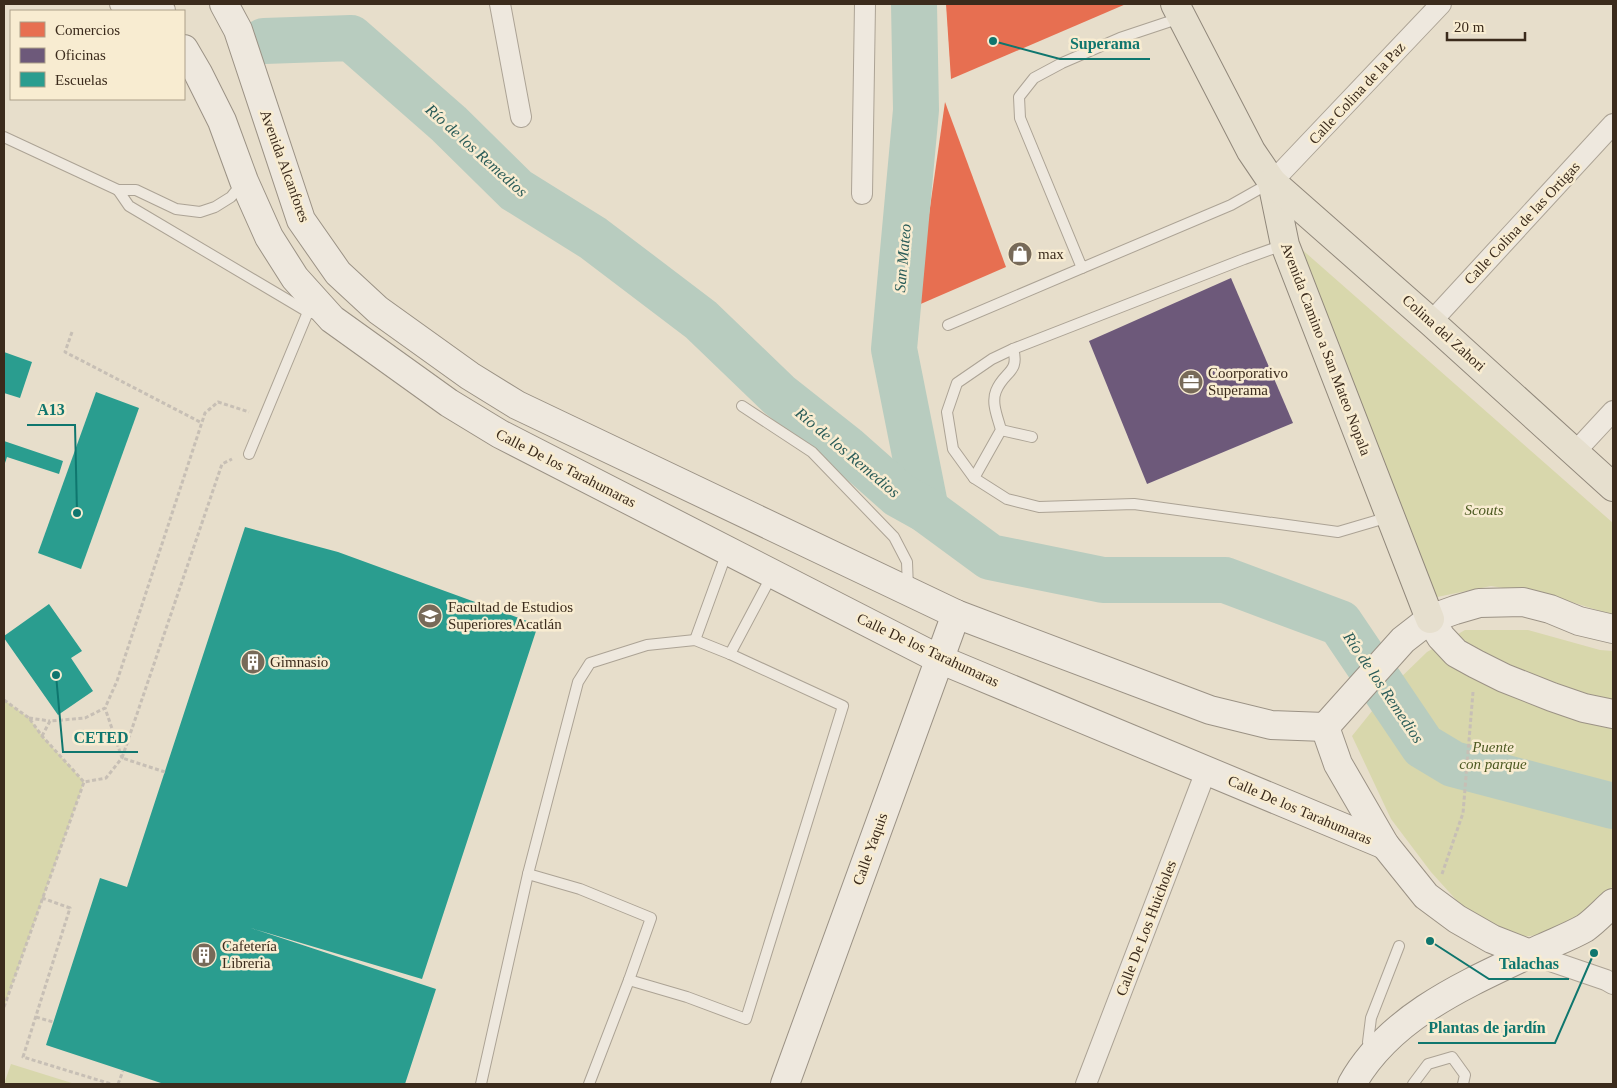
<svg xmlns="http://www.w3.org/2000/svg" width="1617" height="1088" viewBox="0 0 1617 1088" font-family="Georgia,serif">
	<rect width="100%" height="100%" fill="#e7decb"/>
	<g fill="#d8d7ac">
		<polygon points="1298,246 1613,523 1613,615 1549,595 1491,586 1437,597"/>
		<polygon points="1465,630 1528,630 1600,650 1613,651 1613,886 1580,919 1551,933 1522,937 1498,930 1468,913 1431,872 1391,819 1352,736 1393,685 1427,652"/>
		<polygon points="4,700 29,718 42,736 84,782 4,1007"/>
		<polygon points="11,1064 75,1084 4,1084"/>
	</g>
	<g fill="#e76f51">
		<polygon points="946,4 1126,4 951,79"/>
		<polygon points="945,102 1006,267 916,306"/>
	</g>
	<polygon fill="#6d597a" points="1231,278 1293,423 1147,484 1089,341"/>
	<g fill="#2a9d8f">
		<polygon points="4,352 32,362 20,398 4,393"/>
		<polygon points="96,392 139,408 81,569 38,553"/>
		<polygon points="4,441 63,461 59,474 7,457 4,466"/>
		<polygon points="245,527 338,552 538,625 422,979 251,928 436,989 405,1084 164,1084 46,1045 100,878 127,887"/>
		<polygon points="49,604 82,651 71,658 93,691 58,715 4,638 4,636"/>
	</g>
	<g fill="none" stroke-linecap="round" stroke-linejoin="round">
		<g stroke="#b8ccbf" stroke-width="46">
			<polyline points="914,4 916,110 894,349 926,510"/>
			<polyline points="264,41 351,38 449,124 516,190 593,238 701,320 779,395 846,448 899,495 926,510 990,557 1103,580 1225,580 1340,623 1423,746 1453,764 1613,806"/>
		</g>
		<defs>
			<g id="lane">
				<polyline points="1180,18 1120,38 1062,63 1034,78 1019,97 1020,118 1082,268 1231,205 1270,183"/>
				<polyline points="4,137 118,190 136,190 176,209 200,212 215,207 231,197 243,182"/>
				<polyline points="118,190 129,206 308,312 319,315"/>
				<polyline points="1283,245 1244,259 1013,349 992,359 957,383 947,412 953,449 974,478 1007,499 1039,507 1134,504 1338,532 1389,517"/>
				<polyline points="948,325 1082,268"/>
				<polyline points="742,406 812,452 894,537 907,562 908,589"/>
				<polyline points="1001,430 1032,437"/>
				<polyline points="249,454 308,312"/>
				<path d="M 974,478 L 1001,430 C 998,418 991,403 996,391 C 1004,371 1020,373 1013,349"/>
				<polygon points="695,640 730,654 843,706 746,1019 687,997 629,980 651,918 580,889 528,874 578,682 590,663 647,645"/>
				<polyline points="695,640 727,552"/>
				<polyline points="730,654 772,575"/>
				<polyline points="1373,1051 1368,1042 1371,1018 1399,946"/>
				<polyline points="481,1084 528,874"/>
				<polyline points="589,1084 629,980"/>
				<polyline points="1413,1084 1428,1064 1452,1057 1465,1075 1463,1084"/>
			</g>
			<g id="street">
				<polyline points="120,4 145,11"/>
				<polyline points="500,4 521,117"/>
				<polyline points="1272,182 1441,4"/>
				<polyline points="862,194 865,4"/>
				<polyline points="1431,322 1613,124"/>
				<polyline points="1575,452 1613,411"/>
				<polyline points="1530,954 1606,980 1613,984"/>
				<polyline points="1086,1084 1206,771"/>
			</g>
			<g id="secondary">
				<polyline points="156,4 161,11"/>
				<polyline points="224,4 238,30 301,220 338,273 378,310 470,376 517,405 956,614 1210,710 1271,725 1325,727"/>
				<polyline points="184,49 198,73 222,121 244,181 269,237 295,278 332,319 449,403 500,434 939,659 1385,845"/>
				<polyline points="1430,619 1441,637 1456,653 1476,664 1504,678 1552,697 1584,708 1613,714"/>
				<polyline points="1325,727 1403,640 1430,619 1455,610 1479,603 1523,602 1550,609 1579,621 1613,629"/>
				<polyline points="1325,727 1338,764 1385,845 1426,896 1457,919 1492,939 1530,954"/>
				<polyline points="785,1084 956,614"/>
				<path d="M 1352,1084 C 1391,1014 1471,982 1540,949 C 1555,942 1571,936 1585,928 C 1595,921 1604,911 1613,903"/>
			</g>
			<g id="primary">
				<polyline points="1175,4 1251,151 1272,182 1285,245 1430,619"/>
				<polyline points="1272,182 1431,322 1613,487"/>
			</g>
		</defs>
		<use href="#lane" stroke="#aca395" stroke-width="12"/>
		<use href="#street" stroke="#aca395" stroke-width="22"/>
		<use href="#secondary" stroke="#9b9285" stroke-width="30"/>
		<use href="#primary" stroke="#91887b" stroke-width="30"/>
		<g stroke="#c7bfb5" stroke-width="3" stroke-dasharray="4 2.5" stroke-linecap="butt">
			<polyline points="72,332 65,352 202,423"/>
			<polyline points="4,700 29,718 42,736 84,782"/>
			<polyline points="29,718 50,721"/>
			<polyline points="42,736 50,721 85,718 105,708 117,681 205,413 218,402 249,412"/>
			<polyline points="165,772 122,758 222,464 232,459"/>
			<polyline points="1442,874 1463,813 1473,692"/>
			<polyline points="42,898 70,908 23,1057 111,1084"/>
			<polyline points="4,1007 84,782 106,778 122,758 105,708"/>
			<polyline points="36,1017 53,1022"/>
			<polyline points="118,1084 123,1071"/>
		</g>
		<use href="#lane" stroke="#eee8de" stroke-width="10"/>
		<use href="#street" stroke="#eee8de" stroke-width="20"/>
		<use href="#secondary" stroke="#eee8de" stroke-width="28"/>
		<use href="#primary" stroke="#e6dfce" stroke-width="28"/>
	</g>
	<defs>
		<symbol id="shop-disc" viewBox="-11 -11 22 22"><circle r="9.5" fill="#776a59" stroke="#f8ecd1"/><path d="M-5-2.5h2.3a2.7 3.5 0 0 1 5.4 0H5L5.5 6h-11ZM-1.5-2.5h3a1.5 2.3 0 0 0-3 0Z" fill="#fff"/></symbol>
		<symbol id="office-disc" viewBox="-11 -11 22 22"><circle r="9.5" fill="#776a59" stroke="#f8ecd1"/><path d="M-6-3h4V-5.5h4V-3h4V5H-6ZM-1-4.5V-3h2v-1.5ZM-6 0V1H6V0Z" fill="#fff"/></symbol>
		<symbol id="university-disc" viewBox="-11 -11 22 22"><circle r="9.5" fill="#776a59" stroke="#f8ecd1"/><path d="M0-5L7-2L0 1L-7-2ZM-4 1L0 2.5L4 1V4Q0 6-4 4Z" fill="#fff"/></symbol>
		<symbol id="building-disc" viewBox="-11 -11 22 22"><circle r="9.5" fill="#776a59" stroke="#f8ecd1"/><path d="M-4-6H4V6H1V3H-1V6H-4ZM-2.5-4.3h1.7v1.8h-1.7ZM.8-4.3h1.7v1.8H.8ZM-2.5-1h1.7V.8h-1.7ZM.8-1h1.7V.8H.8Z" fill="#fff"/></symbol>
	</defs>
	<g fill-rule="evenodd">
		<use href="#shop-disc" x="1006" y="240" width="28" height="28"/>
		<use href="#office-disc" x="1177" y="368" width="28" height="28"/>
		<use href="#university-disc" x="416" y="602" width="28" height="28"/>
		<use href="#building-disc" x="239" y="648" width="28" height="28"/>
		<use href="#building-disc" x="190" y="941" width="28" height="28"/>
	</g>
	<g text-anchor="middle" stroke-width="5" stroke-linejoin="round" paint-order="stroke">
		<g font-size="15" fill="#3b2b1c" stroke="#f8ecd1">
			<text transform="translate(1357 93) rotate(-47)" y="5">Calle Colina de la Paz</text>
			<text transform="translate(285 166) rotate(70)" y="5">Avenida Alcanfores</text>
			<text transform="translate(1522 223) rotate(-47)" y="5">Calle Colina de las Ortigas</text>
			<text transform="translate(1444 333) rotate(42)" y="5">Colina del Zahori</text>
			<text transform="translate(1326 349) rotate(69)" y="5">Avenida Camino a San Mateo Nopala</text>
			<text transform="translate(566 468) rotate(27)" y="5">Calle De los Tarahumaras</text>
			<text transform="translate(928 650) rotate(25)" y="5">Calle De los Tarahumaras</text>
			<text transform="translate(1300 810) rotate(23)" y="5">Calle De los Tarahumaras</text>
			<text transform="translate(870 849) rotate(-70)" y="5">Calle Yaquis</text>
			<text transform="translate(1146 928) rotate(-69)" y="5">Calle De Los Huicholes</text>
		</g>
		<g font-size="15" fill="#3b2b1c" stroke="#f8ecd1" text-anchor="start">
			<text x="1038" y="259">max</text>
			<text x="1208" y="378">Coorporativo<tspan x="1208" dy="17">Superama</tspan></text>
			<text x="448" y="612">Facultad de Estudios<tspan x="448" dy="17">Superiores Acatlán</tspan></text>
			<text x="270" y="667">Gimnasio</text>
			<text x="222" y="951">Cafetería<tspan x="222" dy="17">Libreria</tspan></text>
		</g>
		<g font-size="15" font-style="italic" fill="#4c5921" stroke="#f8ecd1">
			<text x="1484" y="515">Scouts</text>
			<text x="1493" y="752">Puente<tspan x="1493" dy="17">con parque</tspan></text>
		</g>
		<g font-size="16" font-style="italic" fill="#2a5c58" stroke="#f8ecd1">
			<text transform="translate(477 150) rotate(42)" y="6">Río de los Remedios</text>
			<text transform="translate(902 258) rotate(-85)" y="6">San Mateo</text>
			<text transform="translate(848 452) rotate(40)" y="6">Río de los Remedios</text>
			<text transform="translate(1384 687) rotate(56)" y="6">Río de los Remedios</text>
		</g>
	</g>
	<path fill="none" stroke="#0f766e" stroke-width="2" d="M993 41L1060 59H1150M77 513L75 425H27M56 675L63 752H138M1430 941L1489 979H1569M1594 953L1555 1043H1418"/>
	<g fill="#0f766e" stroke="#f8ecd1" stroke-width="2">
		<circle cx="993" cy="41" r="5"/>
		<circle cx="77" cy="513" r="5"/>
		<circle cx="56" cy="675" r="5"/>
		<circle cx="1430" cy="941" r="5"/>
		<circle cx="1594" cy="953" r="5"/>
	</g>
	<g font-size="16" text-anchor="middle" font-weight="bold" fill="#0f766e" stroke="#f8ecd1" stroke-width="5" stroke-linejoin="round" paint-order="stroke">
		<text x="1105" y="49">Superama</text>
		<text x="51" y="415">A13</text>
		<text x="101" y="743">CETED</text>
		<text x="1529" y="969">Talachas</text>
		<text x="1487" y="1033">Plantas de jardín</text>
	</g>
	<rect width="1617" height="1088" fill="none" stroke="#3b2b1c" stroke-width="10"/>
	<rect x="10" y="10" width="175" height="90" fill="#f8ecd1" stroke="#ac9f89"/>
	<rect x="20" y="22" width="25" height="15" fill="#e76f51" stroke="#ac9f89"/>
	<text x="55" y="35" font-size="15" fill="#3b2b1c">Comercios</text>
	<rect x="20" y="48" width="25" height="15" fill="#6d597a" stroke="#ac9f89"/>
	<text x="55" y="60" font-size="15" fill="#3b2b1c">Oficinas</text>
	<rect x="20" y="72" width="25" height="15" fill="#2a9d8f" stroke="#ac9f89"/>
	<text x="55" y="85" font-size="15" fill="#3b2b1c">Escuelas</text>
	<path d="M1447 32v8h78v-8" fill="none" stroke="#3b2b1c" stroke-width="2.5"/>
	<text x="1454" y="32" font-size="15" fill="#3b2b1c" stroke="#f8ecd1" stroke-width="4" paint-order="stroke">20 m</text>
</svg>
